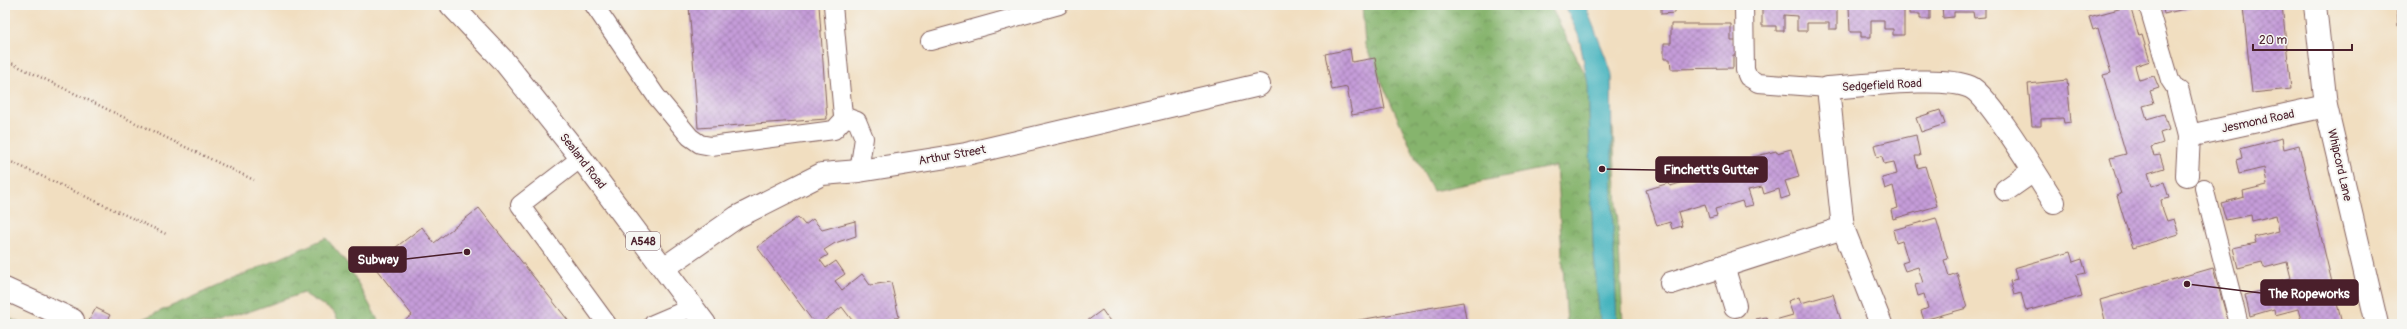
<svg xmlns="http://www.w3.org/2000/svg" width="2407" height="329" viewBox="0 0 2407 329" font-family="Pangolin,sans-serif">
	<defs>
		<pattern id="forest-crowns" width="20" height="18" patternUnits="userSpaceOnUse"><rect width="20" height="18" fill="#86b46d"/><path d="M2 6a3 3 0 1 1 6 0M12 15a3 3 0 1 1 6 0" fill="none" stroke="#70925a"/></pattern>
		<pattern id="building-cross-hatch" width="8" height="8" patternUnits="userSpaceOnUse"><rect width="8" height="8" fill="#c59cd9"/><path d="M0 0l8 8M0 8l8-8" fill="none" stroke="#a27fb0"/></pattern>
	</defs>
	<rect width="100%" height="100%" fill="#f6f6f2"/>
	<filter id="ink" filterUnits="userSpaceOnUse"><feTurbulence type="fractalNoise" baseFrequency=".025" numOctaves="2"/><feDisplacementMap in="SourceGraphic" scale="8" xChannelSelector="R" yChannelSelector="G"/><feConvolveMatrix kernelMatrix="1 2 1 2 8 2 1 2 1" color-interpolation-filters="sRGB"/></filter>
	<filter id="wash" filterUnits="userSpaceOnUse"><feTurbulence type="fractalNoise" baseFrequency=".012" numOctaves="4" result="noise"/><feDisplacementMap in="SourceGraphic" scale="16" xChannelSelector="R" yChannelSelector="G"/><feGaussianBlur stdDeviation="0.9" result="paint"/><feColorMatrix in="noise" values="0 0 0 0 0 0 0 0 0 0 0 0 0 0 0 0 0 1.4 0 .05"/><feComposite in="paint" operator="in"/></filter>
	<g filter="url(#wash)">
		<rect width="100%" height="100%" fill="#f1dec0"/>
		<g fill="url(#forest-crowns)" stroke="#686a4c">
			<polygon points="1362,5 1550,5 1613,129 1623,324 1567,324 1556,166 1433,191 1416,159 1365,45"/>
			<polygon points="326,238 347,263 380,324 340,324 334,312 303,293 213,324 131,324"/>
			<polygon points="5,316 21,324 5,324"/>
		</g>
		<polygon fill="#44b3be" stroke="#476974" points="1565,5 1585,5 1611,71 1613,231 1617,324 1600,324 1593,245 1588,84 1579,37"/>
		<g id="blocks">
			<g fill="url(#building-cross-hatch)">
				<polygon points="689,5 819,5 827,119 698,128"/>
				<polygon points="1641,5 1652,5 1653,6 1641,7"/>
				<polygon points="1661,5 1675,5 1675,13 1661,14"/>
				<polygon points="1762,5 1837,5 1837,29 1829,29 1829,23 1807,23 1807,31 1797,31 1797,16 1784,15 1784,31 1776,31 1776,26 1762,26"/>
				<polygon points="1849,5 1904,5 1904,35 1893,35 1893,29 1884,29 1884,20 1871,20 1871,37 1861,37 1861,32 1850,32"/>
				<polygon points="1909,5 1930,5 1930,19 1920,19 1920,14 1909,14"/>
				<polygon points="1942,5 1985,5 1985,17 1974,18 1973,12 1954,12 1954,17 1943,18"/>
				<polygon points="2085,5 2100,5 2086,10"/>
				<polygon points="2162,5 2192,5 2192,7 2164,14"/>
				<polygon points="2263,5 2282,5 2291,89 2252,93 2243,7"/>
				<polygon points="2397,5 2402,5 2402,26 2398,26"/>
				<polygon points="2130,6 2139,36 2142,35 2150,61 2135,66 2139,80 2154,76 2159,88 2150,91 2154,103 2143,106 2147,119 2164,114 2169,130 2160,133 2163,143 2151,147 2154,156 2160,155 2164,168 2148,173 2152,186 2164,182 2169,198 2161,200 2163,210 2167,221 2174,219 2179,234 2133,248 2117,196 2121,194 2110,158 2126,154 2103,75 2111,73 2098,28 2093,30 2089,17"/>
				<polygon points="1671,24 1731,24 1731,41 1738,41 1738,55 1733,55 1733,68 1671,69 1670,59 1664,59 1664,43 1671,43"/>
				<polygon points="1350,49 1352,62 1375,58 1385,109 1352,115 1347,87 1332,90 1325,54"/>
				<polygon points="2067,80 2071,122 2064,123 2063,118 2041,119 2041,126 2032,126 2028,84"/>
				<polygon points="1940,110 1945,124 1921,132 1916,118"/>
				<polygon points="1916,135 1920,156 1915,156 1918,168 1925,166 1937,206 1893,219 1891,210 1898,208 1893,186 1885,189 1882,178 1897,174 1894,162 1884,164 1882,156 1877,157 1874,145"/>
				<polygon points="2282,138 2284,149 2299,145 2342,324 2302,324 2298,309 2275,315 2274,309 2250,316 2245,295 2268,289 2267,284 2291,278 2287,262 2264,268 2262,262 2238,268 2233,248 2256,243 2254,237 2279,231 2276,215 2252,221 2251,215 2226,220 2221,203 2244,197 2243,191 2267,185 2264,168 2239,174 2236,160 2242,158 2240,149"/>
				<polygon points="1791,149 1799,177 1785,181 1790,196 1781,199 1779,189 1764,194 1762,187 1748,190 1753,205 1744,207 1742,201 1729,205 1715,209 1717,216 1709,218 1705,204 1678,212 1682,226 1672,229 1670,222 1657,226 1646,190 1669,183 1670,186 1698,178 1697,175 1740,162 1741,165 1754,161 1753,157 1776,151 1777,153"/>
				<polygon points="479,208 571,324 406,324 404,321 412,315 373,265 422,227 434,243"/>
				<polygon points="798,217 805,225 813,219 822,230 855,221 856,236 835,243 824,250 828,255 820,260 826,268 836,261 845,274 835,281 842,290 862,274 870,285 891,282 899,317 874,324 855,324 842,307 820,324 815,324 757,247"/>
				<polygon points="1936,218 1948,259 1944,260 1949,276 1957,273 1967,308 1924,320 1921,311 1928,308 1924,294 1918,296 1915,285 1923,283 1918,267 1905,271 1902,263 1908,261 1902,241 1896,243 1893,230"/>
				<polygon points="2070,252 2073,262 2082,259 2086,273 2076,275 2082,296 2026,311 2021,293 2014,295 2010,281 2017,279 2014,268"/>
				<polygon points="2213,268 2229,324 2106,324 2100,300"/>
				<polygon points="1833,294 1842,324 1758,324 1756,319 1766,317 1768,322 1793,315 1788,301 1799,297 1801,303"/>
				<polygon points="1463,302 1467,324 1342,324 1342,323"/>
				<polygon points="96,308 110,315 105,324 88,322"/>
				<polygon points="1102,310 1112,324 1083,324"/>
			</g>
		</g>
	</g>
	<g filter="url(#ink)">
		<use href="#blocks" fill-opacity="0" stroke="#84625f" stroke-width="1"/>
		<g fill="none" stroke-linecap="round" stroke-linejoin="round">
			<defs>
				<g id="lane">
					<polyline points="594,5 656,96 690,137 700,144 711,146 834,130 843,120 843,116 833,5"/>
					<polyline points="1744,5 1745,70 1748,77 1758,83 1828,88"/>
					<polyline points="2148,5 2170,80 2178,92"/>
					<polyline points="930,41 1059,5"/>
					<polyline points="843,116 857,121 864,138 859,171"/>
					<polyline points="581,158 520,205 607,324"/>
					<polyline points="2204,188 2239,324"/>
					<polyline points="653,324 693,307"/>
				</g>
				<g id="street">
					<polyline points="2315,5 2326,106 2377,324"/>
					<polyline points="2178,92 2189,136 2326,106"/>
					<polyline points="2187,175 2189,136"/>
					<polyline points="2006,190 2033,171"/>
					<polyline points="1723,266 1735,306"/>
					<polyline points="664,268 737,217 822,174 859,171 966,154 1259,85"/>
					<polyline points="1671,283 1843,228"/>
					<polyline points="5,289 73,320"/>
					<path d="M 1881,324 L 1843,228 L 1828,88 C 1861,86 1943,75 1970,87 C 1989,95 2040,181 2054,202"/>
				</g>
				<polyline id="primary" points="451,5 503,60 581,158 705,324"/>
			</defs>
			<use href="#lane" stroke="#84625f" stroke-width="20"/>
			<use href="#street" stroke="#84625f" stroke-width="24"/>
			<use href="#primary" stroke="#84625f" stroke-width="24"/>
			<g stroke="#84625f" stroke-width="2.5" stroke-dasharray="1 3" stroke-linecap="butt">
				<polyline points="5,60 254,180"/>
				<polyline points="5,159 166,234"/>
			</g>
			<use href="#lane" stroke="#fff" stroke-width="18"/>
			<use href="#street" stroke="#fff" stroke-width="22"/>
			<use href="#primary" stroke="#fff" stroke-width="22"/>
		</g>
	</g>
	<g text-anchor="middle" stroke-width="4" stroke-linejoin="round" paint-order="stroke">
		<rect fill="#f6f6f2" stroke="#7e6067" stroke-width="1" x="626" y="232" width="34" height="18" rx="3"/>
		<g font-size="11" font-weight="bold" fill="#4a1f2b">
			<text x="643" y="245">A548</text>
		</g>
		<g font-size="12" fill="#4a1f2b" stroke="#f6f6f2">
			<text transform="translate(1882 85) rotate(-3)" y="4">Sedgefield Road</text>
			<text transform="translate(2258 121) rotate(-12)" y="4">Jesmond Road</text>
			<text transform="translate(952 155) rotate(-10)" y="4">Arthur Street</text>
			<text transform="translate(583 161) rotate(52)" y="4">Sealand Road</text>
			<text transform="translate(2340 165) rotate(77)" y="4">Whipcord Lane</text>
		</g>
	</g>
	<path fill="none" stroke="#4a1f2b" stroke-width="1.5" d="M1602 169L1656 170M467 252L406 259M2187 284L2261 293"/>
	<g fill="#4a1f2b" stroke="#f6f6f2" stroke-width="1.5">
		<circle cx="1602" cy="169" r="4"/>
		<circle cx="467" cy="252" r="4"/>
		<circle cx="2187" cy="284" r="4"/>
	</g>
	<g fill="#4a1f2b" stroke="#4a1f2b" stroke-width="1.5">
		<rect x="1656" y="157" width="111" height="25" rx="4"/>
		<rect x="349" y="247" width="57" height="25" rx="4"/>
		<rect x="2261" y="280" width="97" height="25" rx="4"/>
	</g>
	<g font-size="13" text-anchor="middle" font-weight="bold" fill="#fff">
		<text x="1711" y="174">Finchett's Gutter</text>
		<text x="378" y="264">Subway</text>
		<text x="2309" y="298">The Ropeworks</text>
	</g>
	<rect width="2407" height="329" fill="none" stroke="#f6f6f2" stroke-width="20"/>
	<path d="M2253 44v6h99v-6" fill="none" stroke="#4a1f2b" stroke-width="2"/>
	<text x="2259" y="44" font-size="12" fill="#4a1f2b" stroke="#f6f6f2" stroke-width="3" paint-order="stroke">20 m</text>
</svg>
